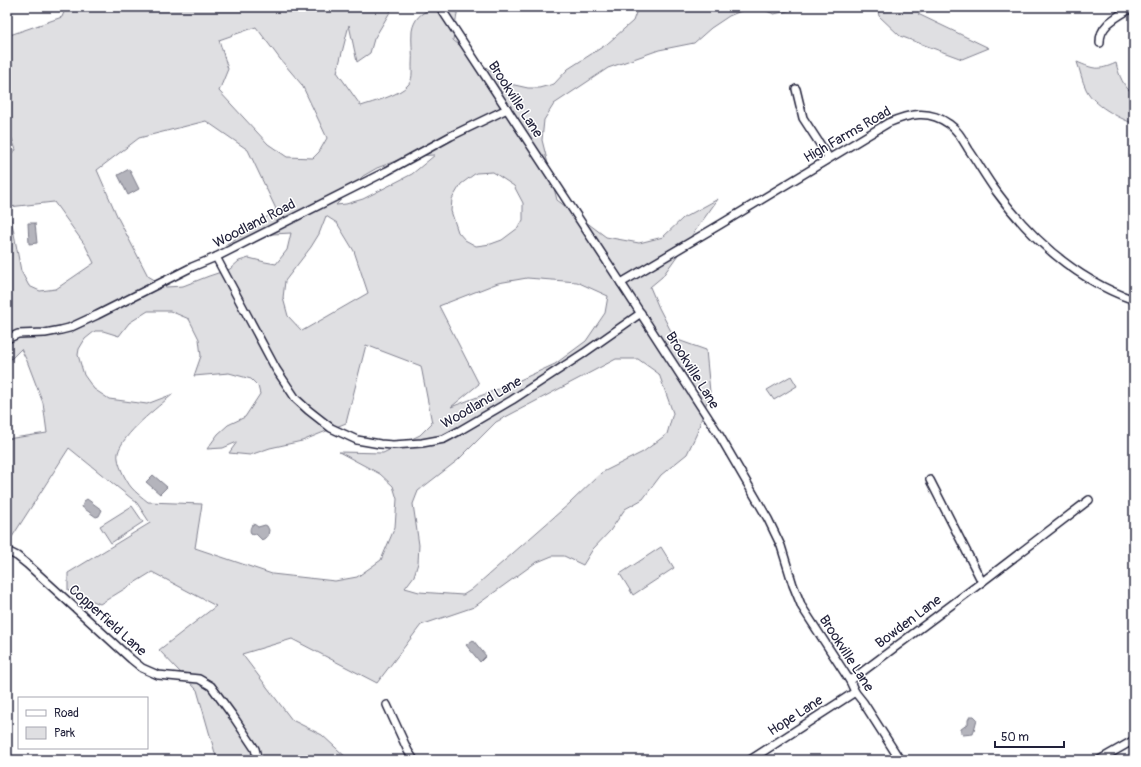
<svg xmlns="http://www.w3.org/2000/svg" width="1141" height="767" viewBox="0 0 1141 767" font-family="Pangolin,sans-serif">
	<rect width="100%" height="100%" fill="#fff"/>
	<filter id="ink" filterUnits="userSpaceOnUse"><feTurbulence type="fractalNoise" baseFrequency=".025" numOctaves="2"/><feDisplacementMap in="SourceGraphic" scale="8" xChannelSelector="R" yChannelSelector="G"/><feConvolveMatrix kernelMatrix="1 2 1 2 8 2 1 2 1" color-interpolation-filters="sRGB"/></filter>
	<g filter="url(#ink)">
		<g fill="#dfdfe2" stroke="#80808e" fill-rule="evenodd">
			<path d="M 66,7 L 393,7 L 374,39 L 370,53 L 357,62 L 349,25 L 337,72 L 361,106 C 373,102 400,95 408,85 C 413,80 412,72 412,65 C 413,54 411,41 412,31 C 416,7 439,7 458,7 L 453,40 L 498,77 L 510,84 L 528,88 L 539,88 L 554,84 L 568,69 L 607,44 L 633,21 L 638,7 L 807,7 L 774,14 L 764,10 L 748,8 L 729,16 L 711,28 L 694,43 L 659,50 L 608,68 L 554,104 L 544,120 L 542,140 L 557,200 L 606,237 L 639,243 L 663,237 L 683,218 L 718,199 L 662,277 L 650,287 L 659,308 L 675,339 L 706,350 L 710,392 L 697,433 L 687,454 L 661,475 L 643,499 L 625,509 L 610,531 L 593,549 L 583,565 L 564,556 L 552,556 L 535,563 L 474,607 L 421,625 L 377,683 L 292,639 L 242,654 L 292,720 L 322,735 L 349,760 L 217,760 L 197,690 L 159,650 L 216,606 L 152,572 L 100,604 L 68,590 L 68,573 L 150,523 L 137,503 L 69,448 L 12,537 L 7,536 L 7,439 L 47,433 L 43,403 L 27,361 L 21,349 L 7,363 L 7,156 L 16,150 L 7,125 L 7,36 L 62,17 ZM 256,27 L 280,59 L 302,85 L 327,138 L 319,152 L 313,158 L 287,157 L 268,144 L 219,91 L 228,69 L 219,40 ZM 206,121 L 248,150 L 276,209 L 254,228 L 225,245 L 273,234 L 291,233 L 287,250 L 276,264 L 265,262 L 249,258 L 239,261 L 230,269 L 209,276 L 183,286 L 166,287 L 148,276 L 118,218 L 97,170 L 139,138 ZM 435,155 L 412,174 L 363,199 L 346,204 L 336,205 L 363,176 L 377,168 L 409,156 ZM 493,172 L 514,186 L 523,203 L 523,220 L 518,228 L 502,240 L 491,244 L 476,246 L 465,240 L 458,232 L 451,211 L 452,199 L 461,184 L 476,173 ZM 54,202 L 85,245 L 94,263 L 56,289 L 40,291 L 29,286 L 21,271 L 9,207 ZM 326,216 L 337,223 L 354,251 L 368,293 L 302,331 L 288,316 L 283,298 L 285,281 L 311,247 L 319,234 ZM 527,278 L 577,282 L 608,296 L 605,313 L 586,341 L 555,364 L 509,385 L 451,407 L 479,384 L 439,306 L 498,283 ZM 148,311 L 170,311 L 189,319 L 199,339 L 201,356 L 194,376 L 229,373 L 251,379 L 258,386 L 260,394 L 245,417 L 228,425 L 218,434 L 207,449 L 223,448 L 237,442 L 229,453 L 250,455 L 270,448 L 302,441 L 346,423 L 366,345 L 421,366 L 432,423 L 420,435 L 383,453 L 339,452 L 380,474 L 393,486 L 397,499 L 395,527 L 381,560 L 357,577 L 335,581 L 272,574 L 195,548 L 202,504 L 148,502 C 142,497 136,493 131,487 C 126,481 116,462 118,453 C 123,433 157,408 173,394 L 147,404 L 109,399 L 94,389 L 84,375 L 78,355 L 79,349 L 85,339 L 95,331 L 103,331 L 119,336 L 129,323 ZM 616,359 L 638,359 L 659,374 L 673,413 L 667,434 L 643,452 L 601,473 L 570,503 L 471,590 L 463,595 L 419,592 L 405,588 L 414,576 L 418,563 L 419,545 L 413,504 L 418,491 L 458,460 L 496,422 Z"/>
			<polygon points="877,7 929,7 918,14 989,48 962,59 900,36 879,16"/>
			<path d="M 1077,62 C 1094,69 1098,71 1116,63 C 1119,75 1123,87 1134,94 L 1134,124 C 1118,117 1094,106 1086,89 C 1082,81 1080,70 1077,62 Z"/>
			<polygon points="791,376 797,386 774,400 767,390"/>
			<polygon points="132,506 143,522 111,543 100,526"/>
			<polygon points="661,547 674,568 633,595 620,574"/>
		</g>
		<g fill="#b4b4bc" stroke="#7a7a88">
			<polygon points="129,169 139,189 128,195 118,175"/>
			<polygon points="28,223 35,223 37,243 29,244"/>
			<polygon points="153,475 167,487 160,494 146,482"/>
			<polygon points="87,499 102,510 99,516 96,517 82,507 84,501"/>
			<path d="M 254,524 L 258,527 L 265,525 L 267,526 L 269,530 L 268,536 L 262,540 L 256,534 L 252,535 C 249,531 250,528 252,525 Z"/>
			<polygon points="473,640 486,656 480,662 466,645"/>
			<polygon points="970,716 974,716 977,719 973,734 963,735 961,733 961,729 968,724 968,720"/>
		</g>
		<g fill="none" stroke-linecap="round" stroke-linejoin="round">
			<defs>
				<g id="minor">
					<polyline points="440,7 621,283 718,433 768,519 781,546 793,585 802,607 850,681 855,692 863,702 900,760"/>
					<path d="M 1100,43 C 1099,24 1119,16 1133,7"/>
					<polyline points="796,89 803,118 829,158"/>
					<polyline points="216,257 276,369 296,399 308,410 331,428 357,440 380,444 393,445 422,443 444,439 459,431 512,400 584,353 641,313"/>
					<path d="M 621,283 L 721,224 L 888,123 C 909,114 929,109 949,124 C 958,130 963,140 969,150 C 978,163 986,177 996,191 C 1031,239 1077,280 1134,300"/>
					<polyline points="7,339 18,334 45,333 61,330 69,328 97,315 192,267 216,257 387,171 451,136 507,109"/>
					<polyline points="930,480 982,582"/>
					<polyline points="7,551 17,556 27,564 131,659 142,668 158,675 199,679 211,686 233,716 255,749 258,760"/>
					<polyline points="850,681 982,582 1089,500"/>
					<polyline points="387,705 408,751 414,760"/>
					<polyline points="750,760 855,692"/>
					<polyline points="1099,760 1134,740"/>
				</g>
			</defs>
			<use href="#minor" stroke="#22223b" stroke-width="10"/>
			<use href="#minor" stroke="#fff" stroke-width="7"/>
		</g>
	</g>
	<g text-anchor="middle" stroke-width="3" stroke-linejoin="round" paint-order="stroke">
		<g font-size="14" fill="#22223b" stroke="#fff">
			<text transform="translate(516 99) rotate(57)" y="5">Brookville Lane</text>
			<text transform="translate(847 134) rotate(-30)" y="5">High Farms Road</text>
			<text transform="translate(254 223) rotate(-27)" y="5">Woodland Road</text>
			<text transform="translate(693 370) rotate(58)" y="5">Brookville Lane</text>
			<text transform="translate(481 402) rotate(-30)" y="5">Woodland Lane</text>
			<text transform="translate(108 620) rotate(42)" y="5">Copperfield Lane</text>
			<text transform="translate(908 621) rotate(-37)" y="5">Bowden Lane</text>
			<text transform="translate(847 653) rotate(57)" y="5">Brookville Lane</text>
			<text transform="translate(795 715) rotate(-33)" y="5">Hope Lane</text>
		</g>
	</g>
	<rect width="1141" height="767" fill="none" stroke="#fff" stroke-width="24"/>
	<rect x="12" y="12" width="1117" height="743" fill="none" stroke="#22223b" stroke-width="1.5" filter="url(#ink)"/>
	<rect x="18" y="697" width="130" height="52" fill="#ffffff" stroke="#a7a7b1"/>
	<rect x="26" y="710" width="20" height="6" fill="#ffffff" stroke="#a7a7b1"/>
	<text x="54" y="717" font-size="12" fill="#22223b">Road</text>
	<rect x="26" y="727" width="20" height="12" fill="#dfdfe2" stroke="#a7a7b1"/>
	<text x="54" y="737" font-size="12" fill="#22223b">Park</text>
	<path d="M995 741v6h69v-6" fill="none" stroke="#22223b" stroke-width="2"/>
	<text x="1001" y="741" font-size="12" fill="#22223b" stroke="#ffffff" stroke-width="3" paint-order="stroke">50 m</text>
</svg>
